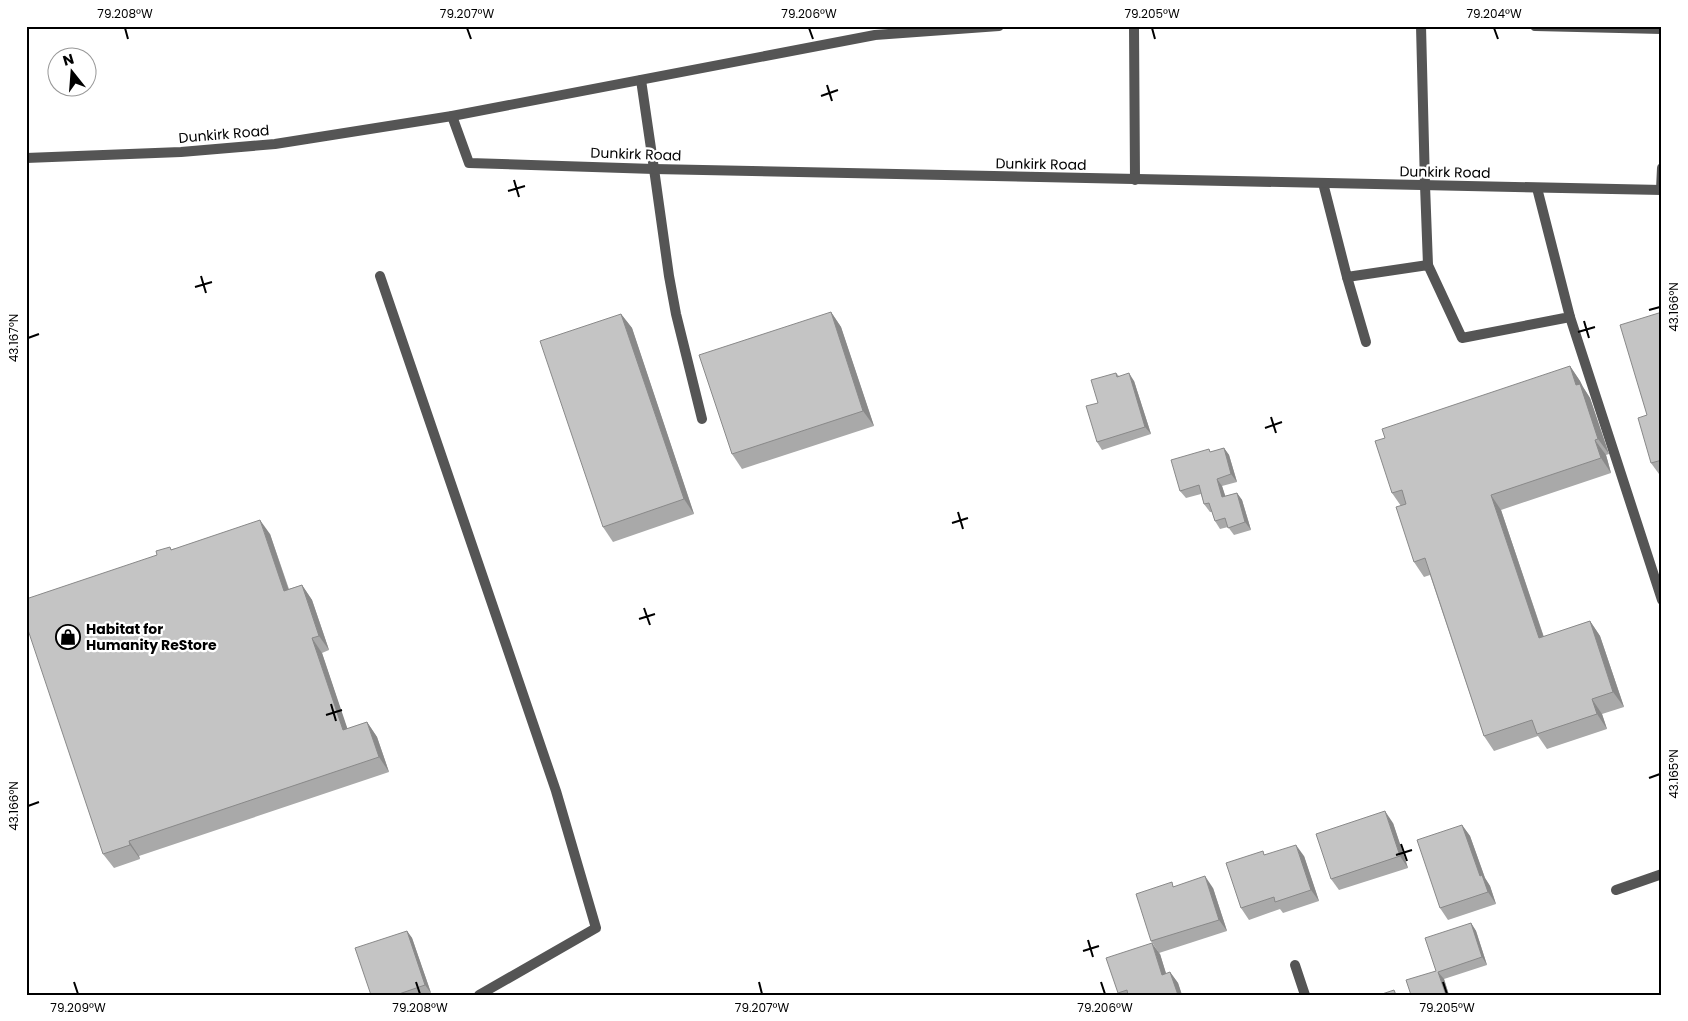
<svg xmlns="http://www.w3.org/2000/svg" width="1688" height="1021" viewBox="0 0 1688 1021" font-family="Poppins,sans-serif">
	<rect width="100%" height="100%" fill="#fff"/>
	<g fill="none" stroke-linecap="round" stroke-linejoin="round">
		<g stroke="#555" stroke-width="10">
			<polyline points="654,169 669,276 676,314 702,419"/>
			<polyline points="1323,183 1347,277 1428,265 1462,338 1570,317 1537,188"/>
			<polyline points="1425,185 1428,265"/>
			<polyline points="380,276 556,791 596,928 479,995"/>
			<polyline points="1347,277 1366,342"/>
			<polyline points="1570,317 1662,600"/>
			<polyline points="1616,890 1662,874"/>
			<polyline points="1295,965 1305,995"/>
		</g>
		<g stroke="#555" stroke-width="10">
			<polyline points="1134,26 1135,180"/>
			<polyline points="1421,26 1425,185"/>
			<polyline points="641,80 654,169"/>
			<polyline points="452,116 469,163 654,169 1662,190"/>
			<polyline points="1661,190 1662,168"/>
		</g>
		<g stroke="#555" stroke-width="10">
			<polyline points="1535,26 1662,29"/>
			<polyline points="26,158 181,152 275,144 452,116 875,35 999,26"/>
		</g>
	</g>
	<g fill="#a9a9a9">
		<polygon points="831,312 841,327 874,426 742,469 732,454"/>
		<polygon points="1662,312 1662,474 1659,474 1651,463 1647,415"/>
		<polygon points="621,314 632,328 694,514 613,542 603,527"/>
		<polygon points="1570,366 1580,381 1583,387 1590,398 1609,454 1606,455 1611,473 1501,510 1544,637 1590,621 1600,636 1624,707 1602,714 1607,729 1547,749 1538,736 1494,751 1484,736 1430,575 1424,577 1414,562 1401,506 1392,493 1385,438"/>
		<polygon points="1116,373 1119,376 1134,381 1151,434 1102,450 1097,442 1098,403"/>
		<polygon points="1224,448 1229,455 1237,482 1222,486 1225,496 1237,493 1242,500 1251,530 1234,535 1228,527 1220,529 1215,521 1212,512 1210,512 1204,504 1201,494 1186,498 1180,491 1211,452"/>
		<polygon points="270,534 289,589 302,585 312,600 329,650 322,653 347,729 367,722 377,737 389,772 139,856 140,859 114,868 103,854 157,555 172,549"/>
		<polygon points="1393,823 1408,868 1339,890 1331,879"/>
		<polygon points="1462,825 1470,836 1485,878 1490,886 1496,904 1448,920 1440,908"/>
		<polygon points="1265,855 1304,856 1319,901 1283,913 1280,909 1249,920 1241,908"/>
		<polygon points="1174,886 1213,888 1227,931 1159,953 1151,941"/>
		<polygon points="1471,923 1476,931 1487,965 1444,979 1449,995 1411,995 1436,971"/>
		<polygon points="407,931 412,938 431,993 425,995 371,995"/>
		<polygon points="1160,954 1166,974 1170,972 1178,983 1182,995 1119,995 1118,993"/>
	</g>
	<g fill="#898989">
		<polygon points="831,312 841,327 874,426 863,411"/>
		<polygon points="621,314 632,328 694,514 684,499"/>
		<polygon points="1570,366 1580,381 1583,387 1590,398 1609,454 1598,439 1576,385"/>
		<polygon points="1129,373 1134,381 1151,434 1145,427"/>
		<polygon points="1595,440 1606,455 1611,473 1601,458"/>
		<polygon points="1224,448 1229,455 1237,482 1231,474"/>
		<polygon points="1217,479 1222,486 1228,504 1222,497"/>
		<polygon points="1237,493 1242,500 1251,530 1245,522"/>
		<polygon points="1491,495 1501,510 1549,653 1539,638"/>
		<polygon points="260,520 270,534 294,606 284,591"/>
		<polygon points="302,585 312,600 329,650 319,636"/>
		<polygon points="1590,621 1600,636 1624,707 1613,692"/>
		<polygon points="312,638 322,653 353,745 343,730"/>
		<polygon points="1592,699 1602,714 1607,729 1597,714"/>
		<polygon points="367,722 377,737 389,772 379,757"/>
		<polygon points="1385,811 1393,823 1408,868 1400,856"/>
		<polygon points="1462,825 1470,836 1485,878 1490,886 1496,904 1488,892 1480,876"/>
		<polygon points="129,841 139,856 140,859 130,845"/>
		<polygon points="1296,845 1304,856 1319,901 1311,890"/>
		<polygon points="1205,876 1213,888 1227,931 1219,920"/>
		<polygon points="1471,923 1476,931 1487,965 1482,957"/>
		<polygon points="407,931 412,938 431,993 425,985"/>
		<polygon points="1152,943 1160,954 1170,986 1162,975"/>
		<polygon points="1170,972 1178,983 1182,995 1178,995"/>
		<polygon points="1438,972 1444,979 1449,995 1446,995"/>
	</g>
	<g fill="#c4c4c4" stroke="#898989">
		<polygon points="831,312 863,411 732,454 699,355"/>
		<polygon points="1662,312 1662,460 1651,463 1638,418 1647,415 1620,325"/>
		<polygon points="621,314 684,499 603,527 540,341"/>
		<polygon points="1570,366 1576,385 1580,384 1598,439 1595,440 1601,458 1491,495 1539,638 1590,621 1613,692 1592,699 1597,714 1537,734 1532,720 1484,736 1425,558 1414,562 1396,507 1406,504 1402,490 1392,493 1375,441 1385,438 1382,429"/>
		<polygon points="1116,373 1117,377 1129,373 1145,427 1097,442 1086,406 1098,403 1091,380"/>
		<polygon points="1224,448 1231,474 1217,479 1222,497 1237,493 1245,522 1228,528 1225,518 1215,521 1209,503 1204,504 1199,485 1180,491 1171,460 1209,449 1210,452"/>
		<polygon points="260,520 284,591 302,585 319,636 312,638 343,730 367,722 379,757 129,841 130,845 103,854 26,624 26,599 157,555 156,551 170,547 171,550"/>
		<polygon points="1385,811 1400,856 1331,879 1316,834"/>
		<polygon points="1462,825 1480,876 1482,875 1488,892 1440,908 1417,840"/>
		<polygon points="1296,845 1311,890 1275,902 1274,897 1241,908 1226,863 1263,851 1264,855"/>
		<polygon points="1205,876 1219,920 1151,941 1136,894 1172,882 1173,887"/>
		<polygon points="1471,923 1482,957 1438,972 1446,995 1411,995 1406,980 1436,971 1425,938"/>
		<polygon points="407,931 425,985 396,995 371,995 355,948"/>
		<polygon points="1152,943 1162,975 1170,972 1178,995 1128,995 1127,990 1118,993 1106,958"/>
		<polygon points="1394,990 1396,995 1379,995"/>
	</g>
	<path fill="none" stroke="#000" stroke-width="2" d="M 125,28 L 128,39M 467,28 L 471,39M 809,28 L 813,39M 1152,28 L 1155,39M 1494,28 L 1498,39M 827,85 L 832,101M 821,96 L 838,90M 514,180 L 519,197M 508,191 L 525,186M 201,276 L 206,293M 195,287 L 212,282M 1649,310 L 1660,307M 1584,321 L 1589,338M 1578,332 L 1595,327M 28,338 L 39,334M 1271,417 L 1276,433M 1265,428 L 1282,422M 958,512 L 963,529M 952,523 L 968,518M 644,608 L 650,625M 639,619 L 655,614M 331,704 L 336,721M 326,715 L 342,710M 1649,778 L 1660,774M 28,806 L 39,802M 1401,844 L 1407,861M 1396,855 L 1412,850M 1088,940 L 1093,957M 1083,951 L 1099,946M 74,982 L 78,994M 416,982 L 420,994M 759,982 L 762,994M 1101,982 L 1105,994M 1443,982 L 1447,994"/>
	<defs>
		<symbol id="shop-ring" viewBox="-11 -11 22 22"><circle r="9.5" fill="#fff" stroke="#000" stroke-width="1.5"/><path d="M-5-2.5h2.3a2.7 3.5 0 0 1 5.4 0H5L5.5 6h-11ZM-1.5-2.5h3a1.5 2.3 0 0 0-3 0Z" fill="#000"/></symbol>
	</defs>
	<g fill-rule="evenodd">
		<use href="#shop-ring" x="54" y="623" width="28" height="28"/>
	</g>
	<g text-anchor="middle" stroke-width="4.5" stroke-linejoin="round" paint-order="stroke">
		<g font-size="14" fill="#000" stroke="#fff">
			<text transform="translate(224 134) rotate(-5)" y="5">Dunkirk Road</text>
			<text transform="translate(636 154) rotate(2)" y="5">Dunkirk Road</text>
			<text transform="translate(1041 164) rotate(1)" y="5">Dunkirk Road</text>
			<text transform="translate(1445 172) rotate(1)" y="5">Dunkirk Road</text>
		</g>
		<g font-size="14" font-weight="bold" fill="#000" stroke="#fff" text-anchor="start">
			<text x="86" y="634">Habitat for<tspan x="86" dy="16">Humanity ReStore</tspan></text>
		</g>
	</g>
	<rect width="1688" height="1021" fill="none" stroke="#ffffff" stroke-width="55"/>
	<g transform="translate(72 72) rotate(343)"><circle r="24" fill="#ffffff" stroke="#999999"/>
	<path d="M0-4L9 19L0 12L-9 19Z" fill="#000000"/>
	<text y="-8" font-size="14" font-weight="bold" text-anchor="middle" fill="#000000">N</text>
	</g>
	<rect x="28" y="28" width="1632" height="966" fill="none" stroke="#000" stroke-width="2"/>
	<g font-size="12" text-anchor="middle" fill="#000">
		<text x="125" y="18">79.208°W</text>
		<text x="467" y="18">79.207°W</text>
		<text x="809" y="18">79.206°W</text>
		<text x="1152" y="18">79.205°W</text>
		<text x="1494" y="18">79.204°W</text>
		<text transform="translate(1674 307) rotate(-90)" y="4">43.166°N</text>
		<text transform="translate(14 338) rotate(-90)" y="4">43.167°N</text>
		<text transform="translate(1674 774) rotate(-90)" y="4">43.165°N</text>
		<text transform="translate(14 806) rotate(-90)" y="4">43.166°N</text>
		<text x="78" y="1012">79.209°W</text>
		<text x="420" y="1012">79.208°W</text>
		<text x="762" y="1012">79.207°W</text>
		<text x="1105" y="1012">79.206°W</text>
		<text x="1447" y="1012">79.205°W</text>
	</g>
</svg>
